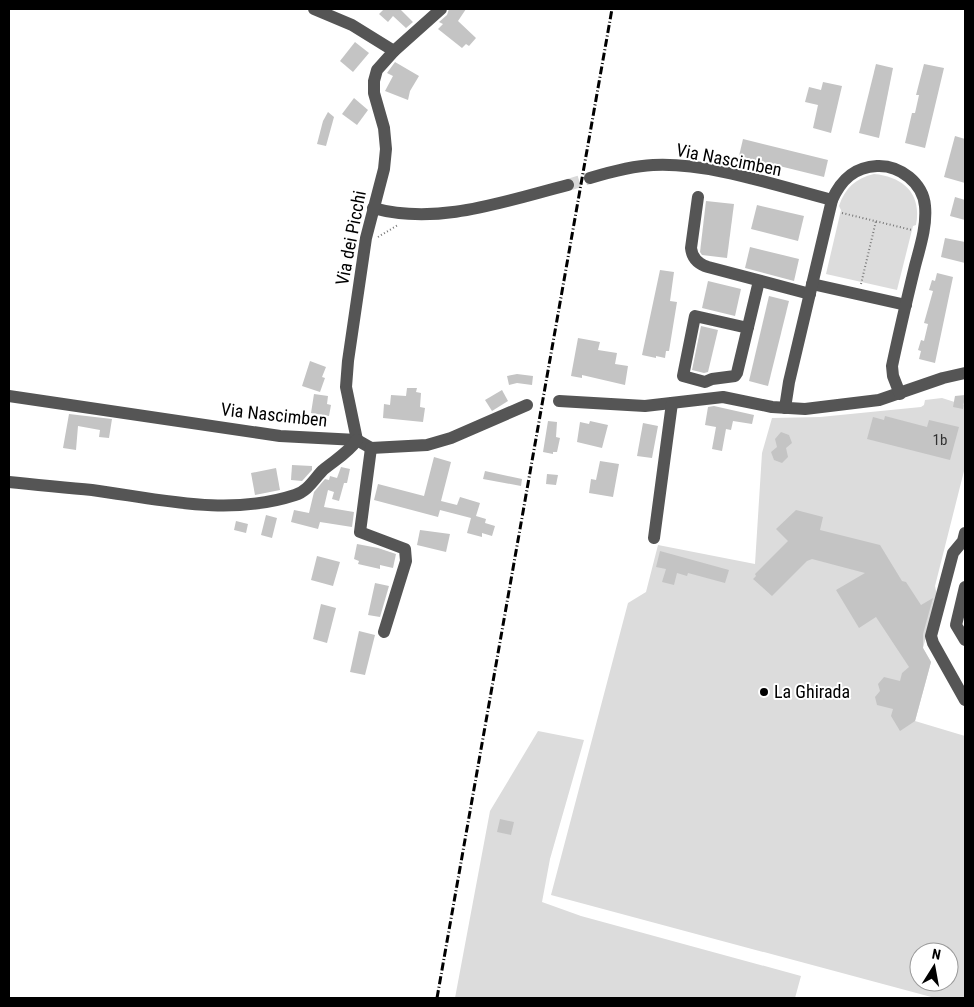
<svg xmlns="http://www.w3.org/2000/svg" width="974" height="1007" viewBox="0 0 974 1007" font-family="'Roboto Condensed',sans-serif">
	<rect width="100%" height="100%" fill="#fff"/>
	<g fill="#dcdcdc" fill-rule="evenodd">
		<path d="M 874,174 C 904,177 922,194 916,225 L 913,226 L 897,290 L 826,274 L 841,210 L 839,206 C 845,188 856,178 874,174 Z"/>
		<path d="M 942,398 L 964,405 L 965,467 L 935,586 L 937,596 L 923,648 L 931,662 L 915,721 L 965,736 L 965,998 L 935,998 L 551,895 L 628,603 L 646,592 L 658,545 L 755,564 L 762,453 L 772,418 L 820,417 L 921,407 L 924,405 L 925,400 ZM 919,952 L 949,952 L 949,982 L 919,982 Z"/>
		<polygon points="538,731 584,740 550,859 542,902 581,916 801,976 795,998 455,998 490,811"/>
	</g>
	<g fill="#c4c4c4">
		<polygon points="384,9 400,9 413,22 406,28 393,16 388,22 379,14"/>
		<polygon points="449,9 466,9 458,21 476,38 469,46 466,44 462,48 438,29 443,24 439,22 447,15"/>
		<polygon points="355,42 369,53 353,72 340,61"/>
		<polygon points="395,62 419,76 410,91 408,100 385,91 393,76 387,73"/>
		<polygon points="876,64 893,68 879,138 859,133"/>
		<polygon points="924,64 944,68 925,148 905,143 912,113 915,113 919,95 916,95"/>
		<polygon points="823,82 842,86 831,133 813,128 818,105 805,102 809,87 821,90"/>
		<polygon points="354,98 368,110 357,125 342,114"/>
		<polygon points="328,112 334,117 326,146 317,144 323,121"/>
		<polygon points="955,136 965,139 965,183 944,177"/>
		<polygon points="743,139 828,160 824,177 739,156"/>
		<polygon points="955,197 965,200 965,220 950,216"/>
		<polygon points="706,201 734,204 727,258 702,255 700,252"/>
		<polygon points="757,205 804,216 798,241 751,229"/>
		<polygon points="945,238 965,242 965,263 941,257"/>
		<polygon points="750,247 799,259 794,281 745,268"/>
		<polygon points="660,270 674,272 670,301 677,302 669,351 666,351 665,358 656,356 656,358 642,355"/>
		<polygon points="937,273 953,277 935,363 919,359 921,351 918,350 921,340 924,341 928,324 924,323 933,291 929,290 932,280 935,281"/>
		<polygon points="708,281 741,289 735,316 702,308"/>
		<polygon points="769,296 789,301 768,386 749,381"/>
		<polygon points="701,326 718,330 708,372 704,373 692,370"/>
		<polygon points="578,338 600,342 598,350 617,353 615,364 628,366 625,385 582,375 582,378 571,376"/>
		<polygon points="310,361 326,367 322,377 325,378 320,392 302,386"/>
		<polygon points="517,374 533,376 532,385 517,383 509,385 507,376"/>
		<polygon points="407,388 417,388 416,392 421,393 420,407 425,408 423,422 383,418 384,404 390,405 391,395 406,396"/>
		<polygon points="502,390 508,401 492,411 485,400"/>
		<polygon points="314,394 328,396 327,404 331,405 329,416 311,413"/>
		<polygon points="965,395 963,409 953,407 955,396"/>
		<polygon points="714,406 754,415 752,424 733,421 731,430 726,429 722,451 712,449 716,427 705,425 708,407"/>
		<polygon points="69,414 112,419 109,438 99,437 100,430 78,426 76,450 63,448"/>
		<polygon points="885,416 927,427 929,420 959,427 950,460 867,439 873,417 884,420"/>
		<polygon points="548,421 557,422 556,437 560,438 557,452 553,452 553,454 543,452"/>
		<polygon points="590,421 608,425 602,448 577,442 580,422 589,424"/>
		<polygon points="643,423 658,426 652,458 637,456"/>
		<polygon points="781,432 789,435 792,443 786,448 788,457 782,463 774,460 771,452 777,447 775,439"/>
		<polygon points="434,457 451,462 441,501 457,505 460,497 480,503 476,516 486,519 485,523 495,526 492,536 482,533 482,537 467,533 471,518 440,510 438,517 374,500 378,484 424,496"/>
		<polygon points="600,461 619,464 613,497 589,493 591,479 596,480"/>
		<polygon points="292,465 312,466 312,470 302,481 291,480"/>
		<polygon points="341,467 350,469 347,483 344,483 339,501 332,499 334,492 328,490 324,507 354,512 352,527 320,522 318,529 291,522 294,510 309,513 314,492 325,479 329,480 330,476 337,478"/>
		<polygon points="276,468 280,490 255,495 251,473"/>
		<polygon points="485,471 522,479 521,486 483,479"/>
		<polygon points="547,474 558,475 556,485 546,484"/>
		<polygon points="796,510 823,517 820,530 880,545 902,581 906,582 921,605 933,598 923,634 923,648 931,662 915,721 900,731 891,716 893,709 877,705 875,697 880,691 878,684 884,677 900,681 902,673 909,667 876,617 859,628 836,590 865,573 812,559 807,561 772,596 753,579 756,576 755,574 788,541 776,529"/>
		<polygon points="266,515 277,518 272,538 261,535"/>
		<polygon points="236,521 248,524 246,533 234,530"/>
		<polygon points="420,530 450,534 446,552 417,545"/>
		<polygon points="357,544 378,548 396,554 393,568 380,565 380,569 358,564 359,561 354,559"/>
		<polygon points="660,551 729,570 725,583 688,573 687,576 677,573 674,585 662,582 666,569 656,567"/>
		<polygon points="317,556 340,562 333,586 311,580"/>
		<polygon points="375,583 389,586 380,617 368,615"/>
		<polygon points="321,604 336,608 327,643 313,639"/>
		<polygon points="359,631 375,635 365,675 350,672"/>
		<polygon points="500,819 514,822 511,835 497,832"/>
	</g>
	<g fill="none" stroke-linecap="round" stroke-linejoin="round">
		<polyline stroke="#d9d9d9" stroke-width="12" stroke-dasharray="12 6" stroke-linecap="butt" points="568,185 590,178"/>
		<g stroke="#777" stroke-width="2" stroke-dasharray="1 2.5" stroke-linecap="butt">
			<polyline points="842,213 912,230"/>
			<polyline points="378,237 398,225"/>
			<polyline points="861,284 876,221"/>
		</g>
		<g stroke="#555" stroke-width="12">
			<polyline points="314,9 352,25 394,51"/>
			<path d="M 590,178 C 610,172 631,166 653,165 C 709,162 777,186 832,200"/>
			<path d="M 698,197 L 691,248 C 692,258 698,264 708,267 L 810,294"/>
			<path d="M 373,208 C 438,226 505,201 568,185"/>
			<polyline points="812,284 906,305"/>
			<polyline points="748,328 695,316 683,376 705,382 712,379 735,376 737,373 759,281"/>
			<polyline points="9,396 280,436 357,440 371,448 427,445 451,438 527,405"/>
			<polyline points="559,401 645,406 723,397 772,407 805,409 879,400 943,378 965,373"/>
			<path d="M 785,408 L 789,382 L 832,200 C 841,180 854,167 877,166 C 900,165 923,183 925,206 C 927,226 920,247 915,266 C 907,299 899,333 892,366 L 893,376 L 900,394"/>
			<polyline points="357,440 346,387 348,361 366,238 384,169 386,149 384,128 374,93 374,81 377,70 394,51 441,9"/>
			<polyline points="371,448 360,532 405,549 406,561 384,632"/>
			<path d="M 9,482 C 36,485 64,487 92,490 C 159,499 228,517 295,495 C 308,491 314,479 323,470 C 335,460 348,453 357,440"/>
			<polyline points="965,533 963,541 953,553 931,636 933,643 965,700"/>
			<polyline points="654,538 672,403"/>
			<polyline points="965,587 956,625 965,640"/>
		</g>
		<polyline stroke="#000" stroke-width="3" stroke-dasharray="8 2.5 1 2.5" stroke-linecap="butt" points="437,998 612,9"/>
	</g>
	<circle fill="#000" stroke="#fff" stroke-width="2" cx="764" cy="692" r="5"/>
	<g text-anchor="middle" stroke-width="4" stroke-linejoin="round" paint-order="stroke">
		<g font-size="15" fill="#313131">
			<text x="940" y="445">1b</text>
		</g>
		<g font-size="18" fill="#000" stroke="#fff">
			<text transform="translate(729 160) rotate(11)" y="6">Via Nascimben</text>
			<text transform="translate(351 238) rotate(-79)" y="6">Via dei Picchi</text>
			<text transform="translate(274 415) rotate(6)" y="6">Via Nascimben</text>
		</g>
		<g font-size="18" fill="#000" stroke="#fff" text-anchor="start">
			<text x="774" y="698">La Ghirada</text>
		</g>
	</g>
	<rect width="974" height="1007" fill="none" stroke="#000000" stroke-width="20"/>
	<g transform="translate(934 967) rotate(11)"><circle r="24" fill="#ffffff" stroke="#999999"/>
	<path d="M0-4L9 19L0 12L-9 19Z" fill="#000000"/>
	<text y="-8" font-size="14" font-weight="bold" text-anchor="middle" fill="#000000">N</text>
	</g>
</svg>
